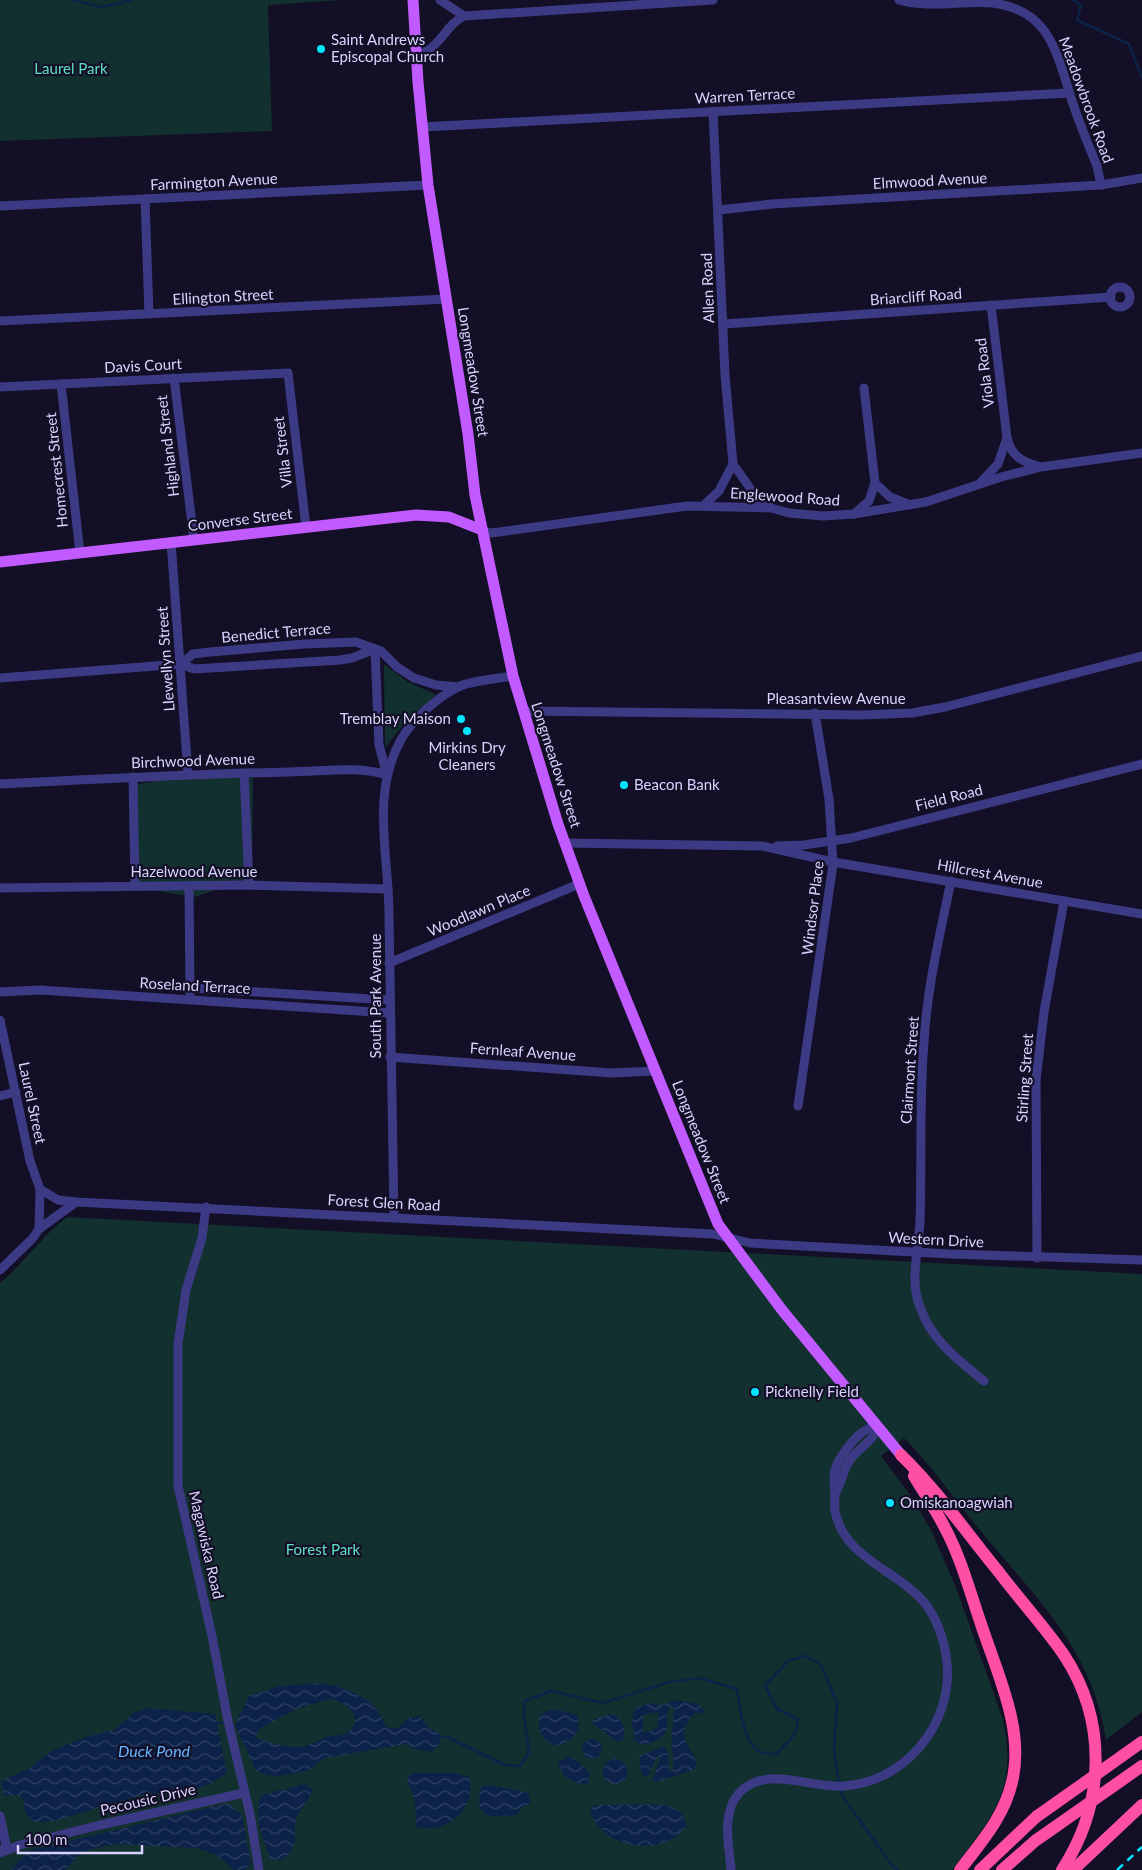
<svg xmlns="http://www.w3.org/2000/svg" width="1142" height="1870" viewBox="0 0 1142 1870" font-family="Lato,sans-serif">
	<defs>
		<pattern id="water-waves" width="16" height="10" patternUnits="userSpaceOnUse" patternTransform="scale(1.25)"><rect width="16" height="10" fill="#0c2248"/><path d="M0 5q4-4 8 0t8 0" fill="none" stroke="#2f4163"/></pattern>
	</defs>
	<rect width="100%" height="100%" fill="#130f26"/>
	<g fill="#12302f">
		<polygon points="0,0 343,0 268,5 272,131 0,141"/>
		<polygon points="384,664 408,682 437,695 408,719 385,748"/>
		<polygon points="206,772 253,778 252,878 195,897 138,888 134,785"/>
		<path d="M 67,1217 L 1142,1274 L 1142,1712 L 1106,1740 C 1093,1649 1034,1596 979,1529 C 954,1499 931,1465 904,1438 L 881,1456 L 910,1495 L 931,1530 L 957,1590 L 1002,1717 C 1020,1788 992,1817 952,1870 L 0,1870 L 0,1283 C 25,1262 43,1235 67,1217 Z"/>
	</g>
	<g fill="url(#water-waves)" fill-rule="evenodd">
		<path d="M 323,1683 C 350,1689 377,1698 386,1727 L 398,1728 L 408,1718 L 420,1716 L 430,1729 L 440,1733 L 440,1743 L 432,1752 L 416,1749 L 406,1744 L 325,1758 L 308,1771 L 276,1776 L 265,1775 L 256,1770 L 235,1726 L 249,1696 L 280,1686 ZM 331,1699 C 349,1703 366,1720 346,1733 C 341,1737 337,1735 331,1736 C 322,1737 314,1744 305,1746 C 296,1749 264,1743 256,1737 L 259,1729 L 298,1708 Z"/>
		<path d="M 678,1700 L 698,1704 L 704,1710 L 703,1713 L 695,1713 C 673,1741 690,1741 697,1764 L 693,1770 L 654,1783 L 652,1780 L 661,1759 L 659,1757 L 655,1760 L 647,1778 L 641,1772 L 639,1756 L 664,1746 L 668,1754 L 669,1769 L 673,1770 L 672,1733 L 674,1708 L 668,1708 C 665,1726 673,1736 650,1743 C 644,1745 640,1744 635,1741 L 632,1723 L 633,1714 L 637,1707 L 651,1703 L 661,1705 ZM 656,1712 L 659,1713 L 657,1728 L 643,1733 L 643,1715 Z"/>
		<polygon points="148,1708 215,1714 227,1773 210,1784 186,1791 146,1794 53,1821 35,1822 25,1813 24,1800 17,1795 4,1796 1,1781 28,1769 53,1750 86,1737 116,1729 133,1713"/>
		<path d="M 548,1710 L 559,1710 L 577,1715 L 579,1727 C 577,1731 574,1738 570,1740 C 552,1754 535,1736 540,1716 Z"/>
		<polygon points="611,1714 617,1716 625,1728 623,1740 618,1742 593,1724 592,1720"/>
		<circle cx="592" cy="1749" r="10"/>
		<path d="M 568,1756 L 578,1761 L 590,1773 L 588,1784 C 574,1785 562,1778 558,1763 Z"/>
		<polygon points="615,1758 624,1762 628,1771 625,1780 616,1785 606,1781 602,1771 606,1762"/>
		<path d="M 412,1773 L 455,1773 L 469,1777 C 478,1809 446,1835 416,1827 L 415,1801 L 407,1779 Z"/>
		<path d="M 305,1784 L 313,1790 C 309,1799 301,1808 297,1817 C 290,1836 304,1843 282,1860 L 271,1859 C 262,1839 253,1816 261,1795 Z"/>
		<path d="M 490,1785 L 526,1792 L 529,1795 L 530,1804 L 522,1807 L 517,1815 C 491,1817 473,1820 481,1787 Z"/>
		<polygon points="228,1803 242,1815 251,1864 245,1870 234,1870 217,1855 196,1848 113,1844 81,1852 65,1870 11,1870 27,1851"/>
		<path d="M 655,1804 C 671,1806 683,1808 687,1826 C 663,1858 603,1850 590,1811 L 594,1805 Z"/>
	</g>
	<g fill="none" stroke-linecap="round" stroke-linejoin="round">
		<g stroke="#0c2248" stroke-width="2.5">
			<polyline points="72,0 102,7 131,0"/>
			<polyline points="1073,0 1081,5 1077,20 1129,44 1142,78"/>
			<polyline points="215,1723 222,1723"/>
			<path d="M 438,1737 L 447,1737 L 505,1765 L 520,1766 L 529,1752 L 524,1716 L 525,1701 L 551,1691 L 603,1703 L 669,1682 L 700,1678 L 737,1689 C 740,1706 743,1743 760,1752 C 765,1754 771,1754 776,1754 L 795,1734 L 798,1719 L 777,1709 L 765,1685 L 788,1661 L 805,1656 L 821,1664 L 837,1703 L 834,1749 L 839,1783"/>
			<polyline points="841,1789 843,1797 891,1864 898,1870"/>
		</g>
		<g stroke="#3d3a85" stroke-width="9">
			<polyline points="440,0 464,16"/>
			<path d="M 899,0 C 931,9 961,0 993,3 C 1046,10 1055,46 1069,91 C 1076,116 1087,141 1097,166 L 1101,185"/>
			<path d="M 416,55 C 438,52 446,24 464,16 L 713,0"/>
			<polyline points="422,127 1069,93"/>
			<polyline points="145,199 149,314"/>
			<polyline points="0,206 428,185"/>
			<polyline points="719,210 772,204 1101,185 1142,178"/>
			<circle cx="1120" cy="297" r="10"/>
			<path d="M 991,305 L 1007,438 C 1012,456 1020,461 1038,466"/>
			<polyline points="0,321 447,299"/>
			<polyline points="723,324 1111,297"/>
			<polyline points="174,378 194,540"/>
			<polyline points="61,384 80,553"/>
			<polyline points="0,387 288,373 306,527"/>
			<polyline points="864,388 875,483 890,497 910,505"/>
			<polyline points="733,464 760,502 770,507"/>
			<polyline points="981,482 998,464 1007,438"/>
			<polyline points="703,506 719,491 733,464 725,375 713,111"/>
			<polyline points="854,514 869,501 875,483"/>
			<polyline points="482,530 490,533 499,532 687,506 771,508 789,513 823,516 854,514 926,502 1001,477 1041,467 1142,453"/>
			<polyline points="171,542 188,774"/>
			<polyline points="375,649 379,745 387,775"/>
			<polyline points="181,664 193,654 210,652 305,644 356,642 381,651 397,667 414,678 436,685 459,687"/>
			<polyline points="0,678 181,664 194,669 340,660 352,658 375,649"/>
			<polyline points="523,711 862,715 912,713 945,707 1142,656"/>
			<polyline points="244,773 249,885"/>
			<polyline points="133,777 135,886"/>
			<path d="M 0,784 C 96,779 192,774 289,772 C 320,772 357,765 387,775"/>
			<polyline points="565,843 762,846 833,862 1142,914"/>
			<polyline points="777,846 804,845 851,838 1142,764"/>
			<path d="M 951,881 C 940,934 927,988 924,1042 C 919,1102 922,1161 920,1221 C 919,1249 909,1280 920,1307 C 931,1340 958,1360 984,1381"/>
			<polyline points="189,886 190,994"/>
			<polyline points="0,888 249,885 388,889"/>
			<polyline points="389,963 579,884"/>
			<polyline points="190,988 389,1000"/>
			<polyline points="0,992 40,990 389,1013"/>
			<polyline points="0,1020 30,1161 40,1189 39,1229"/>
			<polyline points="390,1057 612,1073 655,1071"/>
			<polyline points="0,1096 16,1092"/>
			<polyline points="798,1106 833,864 829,799 815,713"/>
			<polyline points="40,1189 58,1200 76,1202 713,1234 750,1243 950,1254 1142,1260"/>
			<polyline points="206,1207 202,1238 186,1290 178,1344 178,1486 212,1636 228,1721 250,1814 259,1870"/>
			<path d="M 394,1217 C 392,1117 390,1016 389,915 C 389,855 370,793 402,738 C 413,719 438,697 458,687 C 473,680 496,679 513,676"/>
			<polyline points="1037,1258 1036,1080 1044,1012 1064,901"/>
			<polyline points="0,1270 32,1239 39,1229 76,1202"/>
			<polyline points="0,1816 7,1849 3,1849"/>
			<polyline points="0,1853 20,1845 100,1825 244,1793"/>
			<path d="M 731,1870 C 729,1845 721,1814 739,1793 C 766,1764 811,1789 844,1786 C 905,1782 953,1724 947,1663 C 945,1642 937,1617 923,1601 C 895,1569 844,1558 835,1511 C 834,1505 835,1499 835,1493 C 833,1479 833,1469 841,1457 C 850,1444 861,1428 877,1426 C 875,1441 858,1448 850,1460 C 843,1470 842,1483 835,1493"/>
		</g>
		<g stroke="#c25bff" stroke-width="11">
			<polyline points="413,0 418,82 428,185 468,434 475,495 513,676 558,824 584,896 718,1224 782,1310 901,1455"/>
			<polyline points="0,562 416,515 449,517 482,530"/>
		</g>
		<g stroke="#ff4fa3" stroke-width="12">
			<path d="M 901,1455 C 937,1490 966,1532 998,1571 C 1019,1599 1044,1626 1064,1655 C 1108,1722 1105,1804 1062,1870"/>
			<path d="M 914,1476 C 924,1493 936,1510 945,1528 C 961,1558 970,1592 981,1624 C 997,1673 1025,1730 1012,1782 C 1004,1817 981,1842 960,1870"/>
			<polyline points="980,1870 1036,1817 1142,1742"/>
			<polyline points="1002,1870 1035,1841 1142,1766"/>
			<polyline points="1073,1870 1142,1805"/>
		</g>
		<polyline stroke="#00e5ff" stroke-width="2.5" stroke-dasharray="8 6" stroke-linecap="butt" points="1117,1870 1142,1847"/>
	</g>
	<g fill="#00e5ff" stroke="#130f26" stroke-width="2">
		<circle cx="321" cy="49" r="5"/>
		<circle cx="461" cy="719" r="5"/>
		<circle cx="467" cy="731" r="5"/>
		<circle cx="624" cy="785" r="5"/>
		<circle cx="755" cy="1392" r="5"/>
		<circle cx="890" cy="1503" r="5"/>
	</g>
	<g text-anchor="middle" stroke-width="4.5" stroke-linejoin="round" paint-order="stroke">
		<g font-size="15" fill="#d9d4ff" stroke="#130f26" text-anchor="start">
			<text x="331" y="45">Saint Andrews<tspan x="331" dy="17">Episcopal Church</tspan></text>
			<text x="451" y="724" text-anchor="end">Tremblay Maison</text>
			<text x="467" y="753" text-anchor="middle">Mirkins Dry<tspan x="467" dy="17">Cleaners</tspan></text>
			<text x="634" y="790">Beacon Bank</text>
			<text x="765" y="1397">Picknelly Field</text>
			<text x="900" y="1508">Omiskanoagwiah</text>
		</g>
		<g font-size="15" fill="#5fe0c0" stroke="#130f26">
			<text x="71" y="74">Laurel Park</text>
			<text x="323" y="1555">Forest Park</text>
		</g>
		<g font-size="15" fill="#d9d4ff" stroke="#130f26">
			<text transform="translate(745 96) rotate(-3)" y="5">Warren Terrace</text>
			<text transform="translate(1086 100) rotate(70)" y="5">Meadowbrook Road</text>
			<text transform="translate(930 181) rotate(-3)" y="5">Elmwood Avenue</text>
			<text transform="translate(214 182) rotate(-3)" y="5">Farmington Avenue</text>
			<text transform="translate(708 288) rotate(-92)" y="5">Allen Road</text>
			<text transform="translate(223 297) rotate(-3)" y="5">Ellington Street</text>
			<text transform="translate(916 297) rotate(-4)" y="5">Briarcliff Road</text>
			<text transform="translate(143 366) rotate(-3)" y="5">Davis Court</text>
			<text transform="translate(473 372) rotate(81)" y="5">Longmeadow Street</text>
			<text transform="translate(985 373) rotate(-97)" y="5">Viola Road</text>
			<text transform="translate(168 446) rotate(-97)" y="5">Highland Street</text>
			<text transform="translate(283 452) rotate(-97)" y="5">Villa Street</text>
			<text transform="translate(57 470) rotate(-96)" y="5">Homecrest Street</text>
			<text transform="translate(785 497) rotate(4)" y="5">Englewood Road</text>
			<text transform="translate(240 520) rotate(-7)" y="5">Converse Street</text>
			<text transform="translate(276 633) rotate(-5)" y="5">Benedict Terrace</text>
			<text transform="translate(166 659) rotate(-94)" y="5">Llewellyn Street</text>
			<text x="836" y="704">Pleasantview Avenue</text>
			<text transform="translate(193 761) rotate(-2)" y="5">Birchwood Avenue</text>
			<text transform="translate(556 765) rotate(72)" y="5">Longmeadow Street</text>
			<text transform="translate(949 798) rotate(-14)" y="5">Field Road</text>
			<text x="194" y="877">Hazelwood Avenue</text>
			<text transform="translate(990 874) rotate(10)" y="5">Hillcrest Avenue</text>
			<text transform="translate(813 908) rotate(-83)" y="5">Windsor Place</text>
			<text transform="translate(479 911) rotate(-23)" y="5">Woodlawn Place</text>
			<text transform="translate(195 986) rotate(3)" y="5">Roseland Terrace</text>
			<text transform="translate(376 996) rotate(-90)" y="5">South Park Avenue</text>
			<text transform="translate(523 1052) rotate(4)" y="5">Fernleaf Avenue</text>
			<text transform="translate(910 1070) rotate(-86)" y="5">Clairmont Street</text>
			<text transform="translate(1025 1078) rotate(-86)" y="5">Stirling Street</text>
			<text transform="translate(32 1103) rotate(78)" y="5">Laurel Street</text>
			<text transform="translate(701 1142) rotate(68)" y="5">Longmeadow Street</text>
			<text transform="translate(384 1203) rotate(3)" y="5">Forest Glen Road</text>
			<text transform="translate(936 1240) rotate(3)" y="5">Western Drive</text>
			<text transform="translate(206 1545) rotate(77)" y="5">Magawiska Road</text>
			<text transform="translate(148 1800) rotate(-13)" y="5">Pecousic Drive</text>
		</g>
		<g font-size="16" font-style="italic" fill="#62b6ff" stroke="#130f26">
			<text x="154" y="1757">Duck Pond</text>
		</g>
	</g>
	<path d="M18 1845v8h124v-8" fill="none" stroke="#d9d4ff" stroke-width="2.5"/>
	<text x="25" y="1845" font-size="15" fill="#d9d4ff" stroke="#130f26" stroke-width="4" paint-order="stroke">100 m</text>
</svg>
